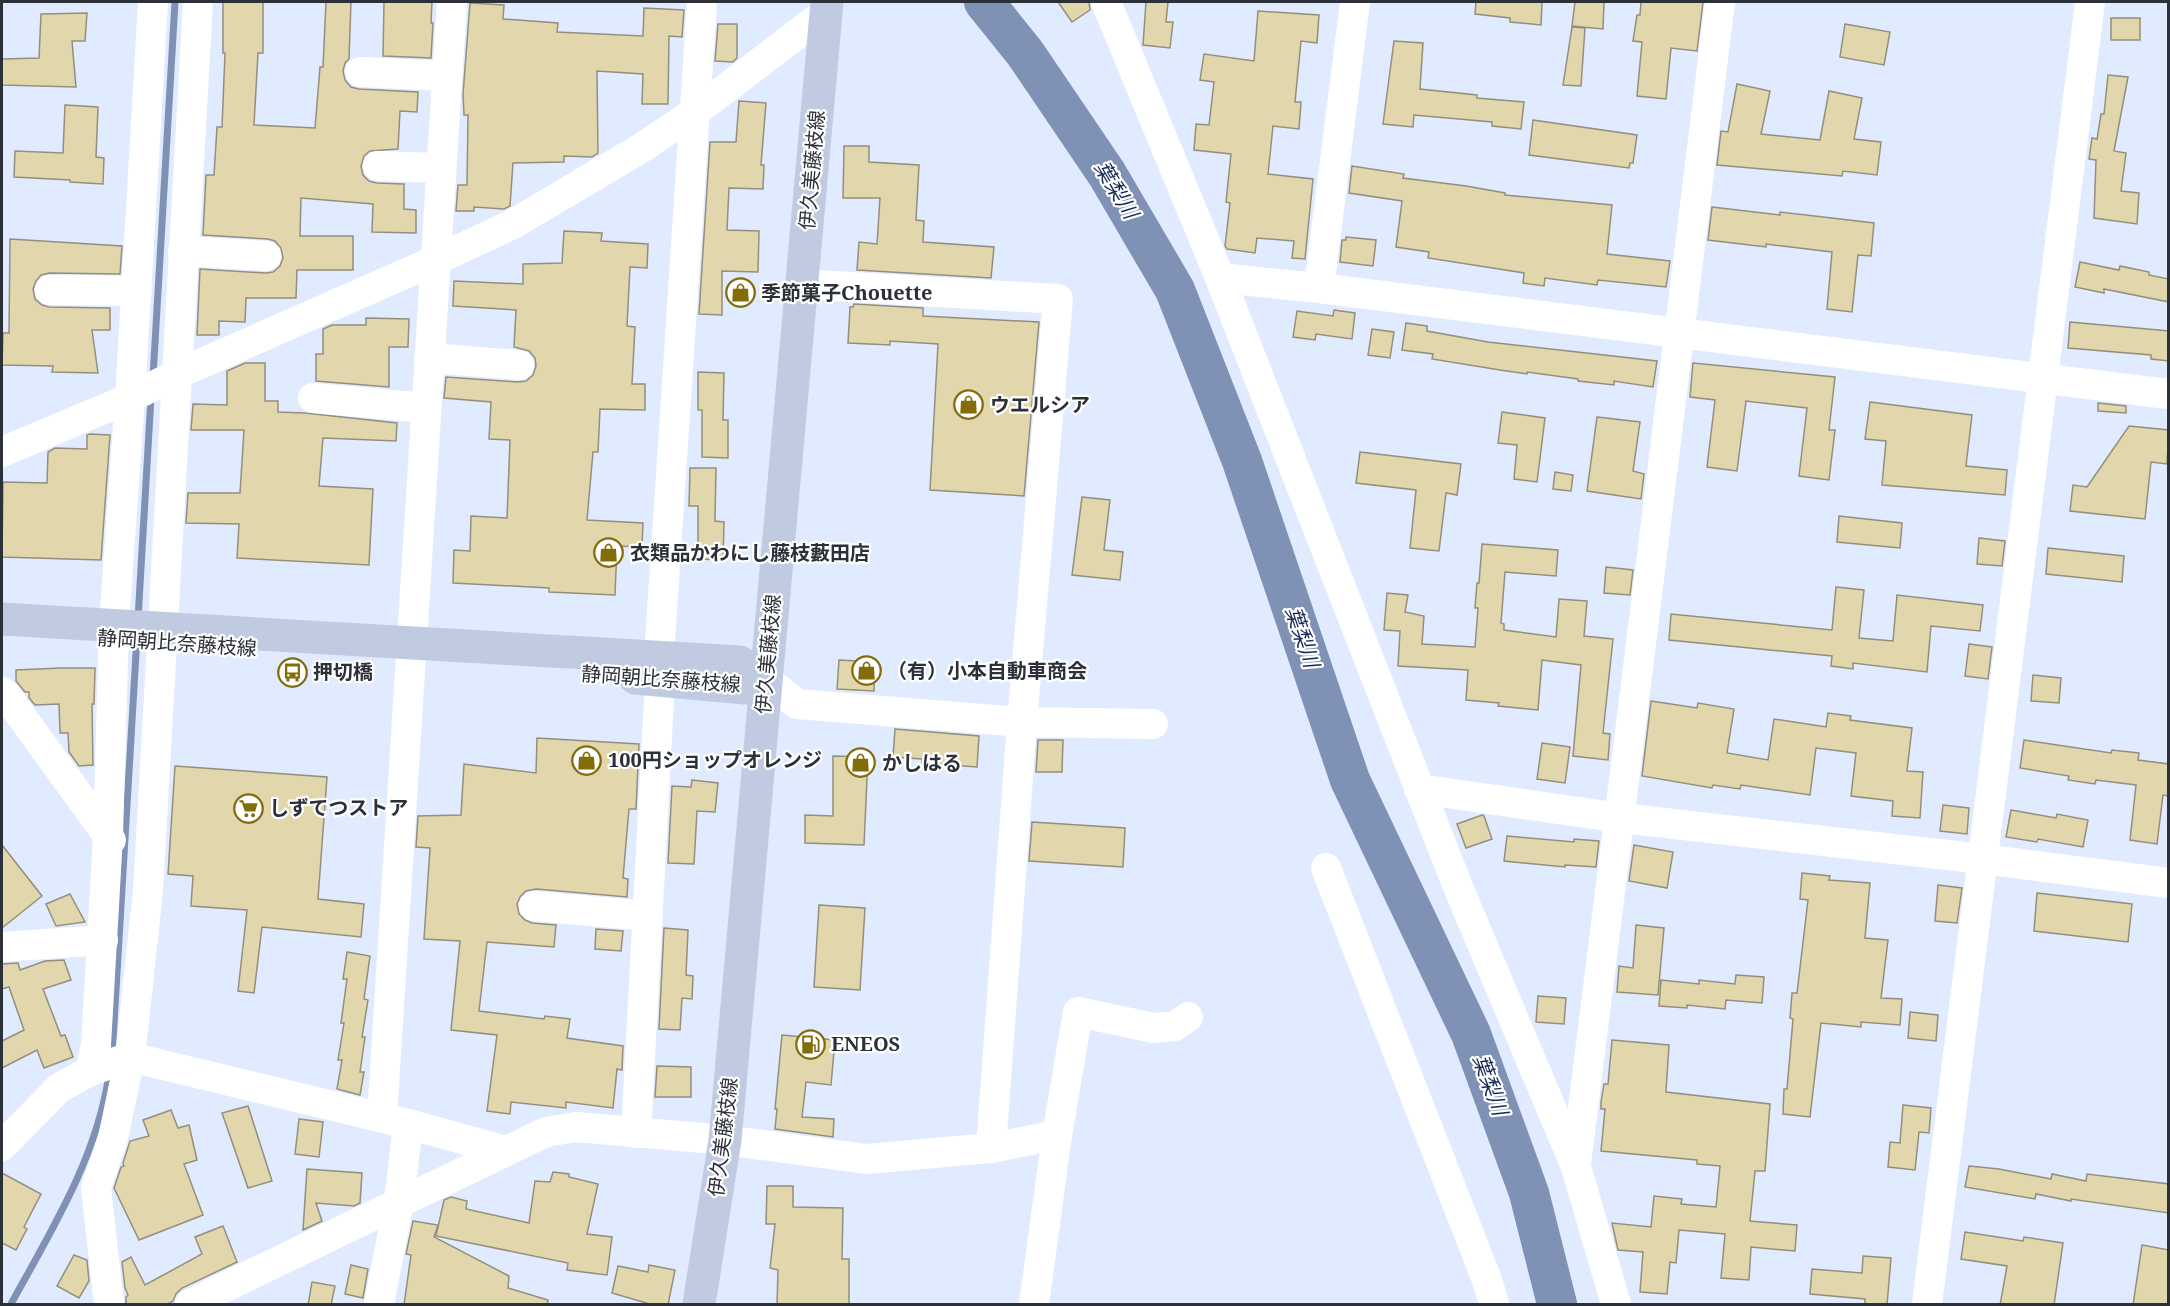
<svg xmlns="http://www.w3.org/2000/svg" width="2170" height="1306" viewBox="0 0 2170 1306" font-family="'Noto Serif','Noto Sans JP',serif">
	<rect width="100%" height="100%" fill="#e1ebff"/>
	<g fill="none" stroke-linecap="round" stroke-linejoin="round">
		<g stroke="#7f91b5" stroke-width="7">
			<polyline points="153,377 175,2"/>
			<polyline points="138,619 151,397"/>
			<polyline points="112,1057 137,637"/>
			<path d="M 11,1304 C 51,1231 97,1158 109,1074"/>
		</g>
		<polyline stroke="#7f91b5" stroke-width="40" points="984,2 1025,53 1107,174 1175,290 1242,461 1350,780 1471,1034 1529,1193 1557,1304"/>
	</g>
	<g fill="#e2d6ac" stroke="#948f7c" stroke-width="1.5">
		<polygon points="223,2 263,2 263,53 258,53 254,125 315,128 320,67 323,67 326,2 351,2 349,59 345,63 343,71 345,80 351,87 359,89 418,92 417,112 400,111 398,149 370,151 364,156 361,166 363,175 369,181 377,183 404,184 404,209 416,210 416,233 372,232 373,204 301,198 300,236 353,236 353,270 297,270 296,298 246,298 245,322 219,321 219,335 197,335 200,269 266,273 273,272 280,266 283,258 281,248 275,241 268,239 203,235 206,175 214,175 217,127 222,127 225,53 223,53"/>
		<polygon points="384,2 432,2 431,23 433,23 431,58 383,56"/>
		<polygon points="1058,2 1089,2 1090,10 1072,22"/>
		<polygon points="1146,2 1168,2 1166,22 1173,22 1170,48 1143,45"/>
		<polygon points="1476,2 1542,2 1541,25 1510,22 1510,18 1475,14"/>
		<polygon points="1575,2 1604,2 1603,29 1572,26"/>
		<polygon points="1641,2 1703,2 1697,51 1671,48 1666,99 1637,96 1642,42 1633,41 1637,15 1640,15"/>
		<polygon points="470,3 504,5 503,19 558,23 557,32 643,36 644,8 684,10 682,37 669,36 668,104 642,104 643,74 597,71 598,153 592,157 564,156 564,162 513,163 510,206 504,209 474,207 474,211 456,211 458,185 467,185 468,115 464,115 463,94"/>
		<polygon points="1258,11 1319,15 1317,43 1301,41 1295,102 1301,102 1299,129 1273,126 1268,174 1313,179 1305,259 1292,258 1294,241 1257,238 1255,253 1227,249 1225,246 1230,203 1226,202 1231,154 1194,150 1196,124 1209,125 1214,82 1200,80 1204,54 1254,61"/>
		<polygon points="87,13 85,41 72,41 76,87 2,85 2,59 39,58 41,14"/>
		<rect x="2111" y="18" width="29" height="22"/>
		<polygon points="718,24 737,24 737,58 733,62 715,61"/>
		<polygon points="1845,24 1890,32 1884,65 1840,57"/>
		<polygon points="1572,27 1585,28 1581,86 1563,85"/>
		<polygon points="1394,41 1423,43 1420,89 1477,95 1477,98 1524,102 1521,129 1492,126 1492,122 1414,115 1413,127 1383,124"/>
		<polygon points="2108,75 2128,77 2114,151 2126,153 2121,191 2139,193 2137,224 2094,218 2096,160 2089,159 2092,138 2097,139 2101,114 2104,114"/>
		<polygon points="1737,84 1770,91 1761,134 1820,140 1829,91 1862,98 1854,139 1881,142 1877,175 1843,171 1842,176 1717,165 1721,131 1728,132"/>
		<polygon points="739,101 766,103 761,165 764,165 763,189 729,188 727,230 759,231 758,272 722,271 722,315 699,314 710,142 736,142"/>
		<polygon points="65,105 98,107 96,157 104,158 103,184 70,182 70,180 14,177 15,151 63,153"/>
		<polygon points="1533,120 1637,135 1633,163 1630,163 1629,168 1529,155"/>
		<polygon points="844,146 869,146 869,162 919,165 916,220 924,221 923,242 994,247 991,278 857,270 859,242 877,244 880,198 843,198"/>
		<polygon points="1352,166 1404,174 1403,178 1466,186 1505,193 1505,195 1612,205 1607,254 1670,261 1666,287 1598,280 1597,285 1545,278 1544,286 1523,283 1524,273 1428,258 1429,252 1396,247 1402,201 1349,193"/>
		<polygon points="1712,207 1780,215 1780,212 1806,215 1874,223 1871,256 1858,255 1852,312 1827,309 1832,252 1766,244 1766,247 1708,240"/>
		<polygon points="564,231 602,233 601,241 648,244 647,268 630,267 627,326 635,327 632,384 645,384 645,410 600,409 598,452 593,452 587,520 643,523 642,547 617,546 615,595 549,592 549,588 453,583 454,550 470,551 471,516 507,518 510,440 489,439 491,402 444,398 446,377 518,382 526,381 533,375 536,366 535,358 529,351 514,347 516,310 453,306 454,281 523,284 523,264 562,263"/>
		<polygon points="1346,237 1376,240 1373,266 1340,262 1342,240 1346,240"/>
		<polygon points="10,239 122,246 120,274 50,273 41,275 36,281 33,289 35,299 42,305 49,307 110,308 110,330 92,330 98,373 52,372 53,366 2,365 3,333 9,333"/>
		<polygon points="2080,262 2119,270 2120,266 2149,272 2149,275 2169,279 2169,302 2104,289 2104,293 2075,287"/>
		<polygon points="854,304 923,308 923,316 1039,322 1024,496 930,490 938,344 890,341 890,345 848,343 850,307 853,307"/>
		<polygon points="1334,310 1355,313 1352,339 1316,334 1315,340 1293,337 1297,311 1333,316"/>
		<polygon points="366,318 409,319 408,347 389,347 389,387 316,381 316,354 323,354 323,329 332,325 366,325"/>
		<polygon points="2070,322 2169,331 2169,361 2151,359 2151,355 2068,348"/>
		<polygon points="1406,323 1427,326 1427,331 1488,342 1657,361 1653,387 1614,381 1614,385 1578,381 1578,379 1527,372 1527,374 1500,370 1432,359 1433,354 1402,350"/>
		<polygon points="1372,329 1394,332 1390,358 1368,355"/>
		<polygon points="245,363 265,363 265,401 278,401 278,412 305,413 397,423 396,441 323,438 319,486 373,489 369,565 237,558 239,524 186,523 188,493 240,493 244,430 191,430 193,404 227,405 227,371"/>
		<polygon points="1693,363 1835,377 1829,430 1835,430 1829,480 1799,476 1807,408 1746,401 1737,471 1707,467 1715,400 1690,397"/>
		<polygon points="698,372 724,373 723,420 728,420 728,458 702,457 702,410 698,410"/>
		<polygon points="1870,402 1972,415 1966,466 2007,470 2005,495 1882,485 1886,441 1865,439"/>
		<polygon points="2098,403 2126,406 2126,413 2098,411"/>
		<polygon points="1502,412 1545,418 1537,482 1514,479 1517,445 1498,443"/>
		<polygon points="1597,417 1640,422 1633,471 1644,474 1641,499 1587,491"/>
		<polygon points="2129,426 2169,430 2167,464 2151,462 2145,519 2070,511 2073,485 2087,487"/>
		<polygon points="90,434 110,435 101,560 2,557 3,482 47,483 48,452 55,448 87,449 87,435"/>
		<polygon points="1360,452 1461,464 1457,495 1446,493 1439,551 1410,548 1416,490 1356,483"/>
		<polygon points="690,468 716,468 715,521 724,522 723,560 698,559 698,506 689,506"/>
		<polygon points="1555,472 1573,475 1571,491 1553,489"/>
		<polygon points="1082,497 1110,500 1104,550 1123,552 1120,580 1072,575"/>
		<polygon points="1839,516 1902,523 1900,548 1837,542"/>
		<polygon points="1979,538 2005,541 2002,566 1977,564"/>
		<polygon points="1482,544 1558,550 1556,576 1505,572 1501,623 1504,624 1504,630 1556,637 1559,599 1587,601 1584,636 1613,639 1603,733 1610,734 1608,760 1573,756 1581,665 1542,660 1538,710 1498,706 1499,703 1466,700 1468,670 1398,666 1400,631 1384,630 1387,593 1408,595 1405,612 1424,616 1422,644 1475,647 1478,608 1475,608 1477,583 1479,583"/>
		<polygon points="2048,548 2124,556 2122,582 2046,574"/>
		<polygon points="1606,567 1633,570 1630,595 1604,593"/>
		<polygon points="1836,587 1864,590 1859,638 1893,641 1897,595 1983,605 1980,631 1931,626 1927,672 1853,663 1853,669 1831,666 1832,656 1669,640 1671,614 1832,630"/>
		<polygon points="1969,644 1992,647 1988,679 1965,676"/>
		<polygon points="839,660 875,662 874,691 837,689"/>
		<polygon points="60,668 95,668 94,704 92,704 93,765 79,766 69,752 68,733 60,733 59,704 35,705 29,698 29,692 25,692 16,681 16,670"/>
		<polygon points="2033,675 2061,678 2059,703 2031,701"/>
		<polygon points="1651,701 1697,708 1698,703 1734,709 1727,753 1768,760 1774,719 1826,727 1828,713 1851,716 1850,720 1912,728 1907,771 1923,772 1920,818 1892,816 1893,801 1851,796 1856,753 1816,748 1810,795 1741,785 1740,789 1713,785 1712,788 1642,776"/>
		<polygon points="895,729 979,736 977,767 922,763 922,759 893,757"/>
		<polygon points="537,738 639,744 636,809 629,809 623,878 628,879 627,897 536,889 526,891 520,897 517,904 519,914 525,920 532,923 556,925 554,947 487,942 479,1011 544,1019 545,1016 570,1019 567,1038 623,1046 622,1070 617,1069 613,1108 566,1102 566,1108 511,1102 510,1114 487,1111 497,1035 451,1030 460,941 424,939 430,848 416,847 418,816 461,815 464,764 536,773"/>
		<polygon points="1038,740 1063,740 1062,772 1036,772"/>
		<polygon points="2024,740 2111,753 2112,750 2139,753 2138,760 2169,764 2169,796 2163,795 2157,844 2130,840 2136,785 2096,780 2095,784 2068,780 2069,776 2020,768"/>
		<polygon points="1542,743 1570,747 1565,783 1537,779"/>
		<polygon points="833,756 868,757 864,845 805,843 805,815 833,816"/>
		<polygon points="175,766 327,777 318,899 364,904 361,937 262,927 254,993 238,991 247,910 191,906 193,876 168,874"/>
		<polygon points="692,780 718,783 715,812 697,811 694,864 668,863 672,786 691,787"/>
		<polygon points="1943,805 1969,808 1967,834 1940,831"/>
		<polygon points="2011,810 2056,818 2057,814 2088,820 2083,847 2038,839 2037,842 2006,837"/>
		<polygon points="1482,815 1484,816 1492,839 1466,848 1457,824"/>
		<polygon points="1032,822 1125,828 1123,867 1029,861"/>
		<polygon points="1507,836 1574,842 1574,839 1599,841 1596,867 1565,865 1565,867 1504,861"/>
		<polygon points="2,845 42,896 2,928"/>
		<polygon points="1634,845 1673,852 1667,888 1629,881"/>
		<polygon points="1802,873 1830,876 1829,880 1870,883 1865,938 1888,940 1881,998 1902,999 1900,1025 1861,1022 1861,1027 1821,1023 1810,1117 1783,1114 1784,1089 1787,1089 1793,1019 1790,1018 1792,993 1797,993 1808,900 1800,899"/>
		<polygon points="1938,885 1962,888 1957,923 1935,921"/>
		<polygon points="2037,893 2132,904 2128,942 2034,931"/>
		<polygon points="70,894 85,922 56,926 46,904"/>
		<polygon points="819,905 865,908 860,990 814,987"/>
		<polygon points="1636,925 1664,928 1658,995 1617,992 1619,966 1633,968"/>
		<polygon points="664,928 688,930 686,975 693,976 692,999 682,998 680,1030 659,1029"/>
		<polygon points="596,929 623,931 621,951 595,949"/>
		<polygon points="347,952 370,956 364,999 368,1000 362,1037 365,1037 360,1072 364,1072 360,1095 337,1089 342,1060 338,1060 344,1023 341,1023 347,979 343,979"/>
		<polygon points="64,960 71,980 43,989 61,1036 65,1035 73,1057 44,1068 37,1050 2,1068 2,1041 24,1030 9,987 2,989 2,964 18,963 20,970 45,961"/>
		<polygon points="1736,975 1764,977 1762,1003 1726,1000 1725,1009 1687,1005 1687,1008 1659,1006 1661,980 1699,984 1699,980 1735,984"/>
		<polygon points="1538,996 1566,998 1564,1024 1536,1022"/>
		<polygon points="1910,1012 1938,1015 1936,1041 1908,1038"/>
		<polygon points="782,1035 835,1040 831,1085 806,1082 802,1117 834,1119 833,1137 775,1129 777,1109 775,1109"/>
		<polygon points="1612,1040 1669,1045 1666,1092 1770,1104 1765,1171 1755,1171 1750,1221 1797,1225 1795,1251 1751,1247 1749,1280 1721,1278 1725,1234 1679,1230 1676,1263 1670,1262 1667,1294 1640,1292 1643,1252 1618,1250 1612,1223 1651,1227 1654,1196 1682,1199 1681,1204 1716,1207 1720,1166 1697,1164 1697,1160 1601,1151 1605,1109 1601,1109 1601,1102 1604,1084 1608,1084"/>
		<polygon points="657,1066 691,1067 691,1097 655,1097"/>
		<polygon points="1903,1105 1931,1108 1929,1133 1919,1132 1915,1170 1888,1167 1890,1142 1900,1143"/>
		<polygon points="248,1106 272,1181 248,1188 222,1113"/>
		<polygon points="171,1110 178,1128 189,1125 197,1160 184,1164 203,1215 139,1240 114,1188 121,1167 124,1166 123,1163 130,1141 149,1136 143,1120"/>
		<polygon points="299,1119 323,1122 319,1157 295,1154"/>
		<polygon points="1969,1166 1999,1169 2051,1179 2052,1174 2086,1181 2087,1174 2169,1184 2169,1213 2071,1199 2071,1201 2036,1194 2035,1199 1965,1187"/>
		<polygon points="307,1169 362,1173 360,1203 354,1206 316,1203 322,1221 303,1230"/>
		<polygon points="553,1172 569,1174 569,1177 598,1184 587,1234 612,1237 607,1275 567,1270 568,1263 436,1236 444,1200 451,1197 467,1201 466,1209 529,1223 535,1181 550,1182"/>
		<polygon points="2,1173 41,1194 24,1227 27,1229 16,1250 2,1243"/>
		<polygon points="767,1186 793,1186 793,1207 843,1208 842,1259 849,1259 849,1305 777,1305 778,1270 770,1268 775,1224 766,1224"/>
		<polygon points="413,1221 438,1225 434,1237 509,1276 508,1288 548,1300 547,1305 404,1305 411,1255 406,1254"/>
		<polygon points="223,1226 237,1262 182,1288 176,1294 173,1301 166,1305 126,1305 126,1297 128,1295 125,1288 122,1262 131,1257 145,1285 202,1254 195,1237"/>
		<polygon points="1965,1232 2023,1241 2024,1237 2063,1243 2054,1305 2000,1305 2007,1266 1961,1259"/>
		<polygon points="2142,1245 2169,1250 2169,1305 2133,1305"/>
		<polygon points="74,1255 87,1260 89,1281 79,1298 57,1286"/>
		<polygon points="1863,1256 1891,1258 1887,1305 1865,1305 1865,1299 1810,1294 1812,1269 1862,1273"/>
		<polygon points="351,1265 368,1269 363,1298 345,1294"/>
		<polygon points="649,1265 675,1270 668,1305 653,1305 612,1293 618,1266 648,1272"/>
		<polygon points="312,1282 335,1286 331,1305 308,1305"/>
	</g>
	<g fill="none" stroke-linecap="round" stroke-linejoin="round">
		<g stroke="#fff" stroke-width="30">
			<polyline points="1106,2 1220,278 1458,887 1576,1167 1616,1304"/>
			<polyline points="360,72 447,76"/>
			<polyline points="378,166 441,168"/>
			<polyline points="183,251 266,256"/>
			<polyline points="1220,278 1319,288 2168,394"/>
			<polyline points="801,284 1058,299 1022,722 991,1148"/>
			<polyline points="1319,288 1355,2"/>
			<polyline points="50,290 137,291"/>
			<polyline points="429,358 519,365"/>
			<polyline points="313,398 426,408"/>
			<polyline points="2,452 130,398 175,375 434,261 513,224 643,147 695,112 826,12"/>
			<polyline points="659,657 702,2"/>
			<polyline points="766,679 797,704 1022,722 1153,724"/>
			<polyline points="2,692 6,695 111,840"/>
			<polyline points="1419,789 1621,818 1983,859 2168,883"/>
			<polyline points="1326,868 1487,1280 1494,1304"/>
			<polyline points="534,906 648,916"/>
			<polyline points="2,947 103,940"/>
			<polyline points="90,1071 96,1045 108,836 114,625 130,398 153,2"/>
			<polyline points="382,1117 452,2"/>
			<polyline points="636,1133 660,680"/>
			<polyline points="2,1146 59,1088 90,1071 130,1057 408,1124 506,1151"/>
			<path d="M 1576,1164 C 1626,777 1671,389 1720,2"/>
			<polyline points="109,1304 96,1188 113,1138 130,1057 148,891 198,2"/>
			<polyline points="190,1304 546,1132 576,1127 725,1140 866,1159 991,1148 1057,1135"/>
			<polyline points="379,1304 399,1202 408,1124"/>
			<polyline points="1034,1304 1057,1135 1078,1012 1154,1028 1175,1026 1188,1017"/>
			<polyline points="1927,1304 2090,2"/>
		</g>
		<g stroke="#c0cbe2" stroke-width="33">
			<polyline points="2,619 740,662 766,679"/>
			<polyline points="635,678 745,688 766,679"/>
			<polyline points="699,1304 725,1140 827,2"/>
		</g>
	</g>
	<defs>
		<symbol id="shop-ring" viewBox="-11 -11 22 22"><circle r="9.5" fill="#fff" stroke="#836d09" stroke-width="1.5"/><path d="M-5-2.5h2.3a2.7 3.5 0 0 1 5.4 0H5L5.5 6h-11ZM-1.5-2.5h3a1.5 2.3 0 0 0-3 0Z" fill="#836d09"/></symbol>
		<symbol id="bus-ring" viewBox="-11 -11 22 22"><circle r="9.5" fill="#fff" stroke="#836d09" stroke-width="1.5"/><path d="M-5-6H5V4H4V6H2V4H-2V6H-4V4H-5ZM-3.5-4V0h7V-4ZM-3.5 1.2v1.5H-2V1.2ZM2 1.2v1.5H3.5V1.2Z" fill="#836d09"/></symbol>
		<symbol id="supermarket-ring" viewBox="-11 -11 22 22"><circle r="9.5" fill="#fff" stroke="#836d09" stroke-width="1.5"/><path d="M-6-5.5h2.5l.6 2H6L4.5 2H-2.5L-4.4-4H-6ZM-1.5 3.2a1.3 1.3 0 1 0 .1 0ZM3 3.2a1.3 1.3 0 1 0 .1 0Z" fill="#836d09"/></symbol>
		<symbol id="fuel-ring" viewBox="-11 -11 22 22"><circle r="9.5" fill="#fff" stroke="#836d09" stroke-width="1.5"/><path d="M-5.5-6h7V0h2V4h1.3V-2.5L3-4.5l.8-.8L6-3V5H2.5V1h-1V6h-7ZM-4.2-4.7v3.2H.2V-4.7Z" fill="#836d09"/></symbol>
	</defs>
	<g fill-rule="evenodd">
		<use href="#shop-ring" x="724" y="276" width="33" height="33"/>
		<use href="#shop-ring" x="952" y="388" width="33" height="33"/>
		<use href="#shop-ring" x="592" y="536" width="33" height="33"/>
		<use href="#shop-ring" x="850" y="654" width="33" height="33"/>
		<use href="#bus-ring" x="276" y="656" width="33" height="33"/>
		<use href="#shop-ring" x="570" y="744" width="33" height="33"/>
		<use href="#shop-ring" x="844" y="746" width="33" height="33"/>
		<use href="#supermarket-ring" x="232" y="792" width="33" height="33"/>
		<use href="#fuel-ring" x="794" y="1028" width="33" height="33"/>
	</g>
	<g text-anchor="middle" stroke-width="4.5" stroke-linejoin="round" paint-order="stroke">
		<g font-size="20" fill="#2c3038" stroke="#fff">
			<text transform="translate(812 170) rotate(-85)" y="7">伊久美藤枝線</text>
			<text transform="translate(177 643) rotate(4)" y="7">静岡朝比奈藤枝線</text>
			<text transform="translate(768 654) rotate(-85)" y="7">伊久美藤枝線</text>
			<text transform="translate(661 679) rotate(4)" y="7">静岡朝比奈藤枝線</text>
			<text transform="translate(723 1137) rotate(-83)" y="7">伊久美藤枝線</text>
		</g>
		<g font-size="20" font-weight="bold" fill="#2c3038" stroke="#fff" text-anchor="start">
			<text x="761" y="300">季節菓子Chouette</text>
			<text x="990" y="412">ウエルシア</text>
			<text x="630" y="560">衣類品かわにし藤枝藪田店</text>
			<text x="887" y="678">（有）小本自動車商会</text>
			<text x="313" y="679">押切橋</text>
			<text x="608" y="767">100円ショップオレンジ</text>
			<text x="882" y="770">かしはる</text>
			<text x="269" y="815">しずてつストア</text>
			<text x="831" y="1051">ENEOS</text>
		</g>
		<g font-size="21" font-style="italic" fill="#162b58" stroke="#fff">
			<text transform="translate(1116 190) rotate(59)" y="7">葉梨川</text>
			<text transform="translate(1302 637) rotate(71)" y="7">葉梨川</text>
			<text transform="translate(1490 1085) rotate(70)" y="7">葉梨川</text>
		</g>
	</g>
	<rect width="2170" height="1306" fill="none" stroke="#2c3038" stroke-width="6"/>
</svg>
